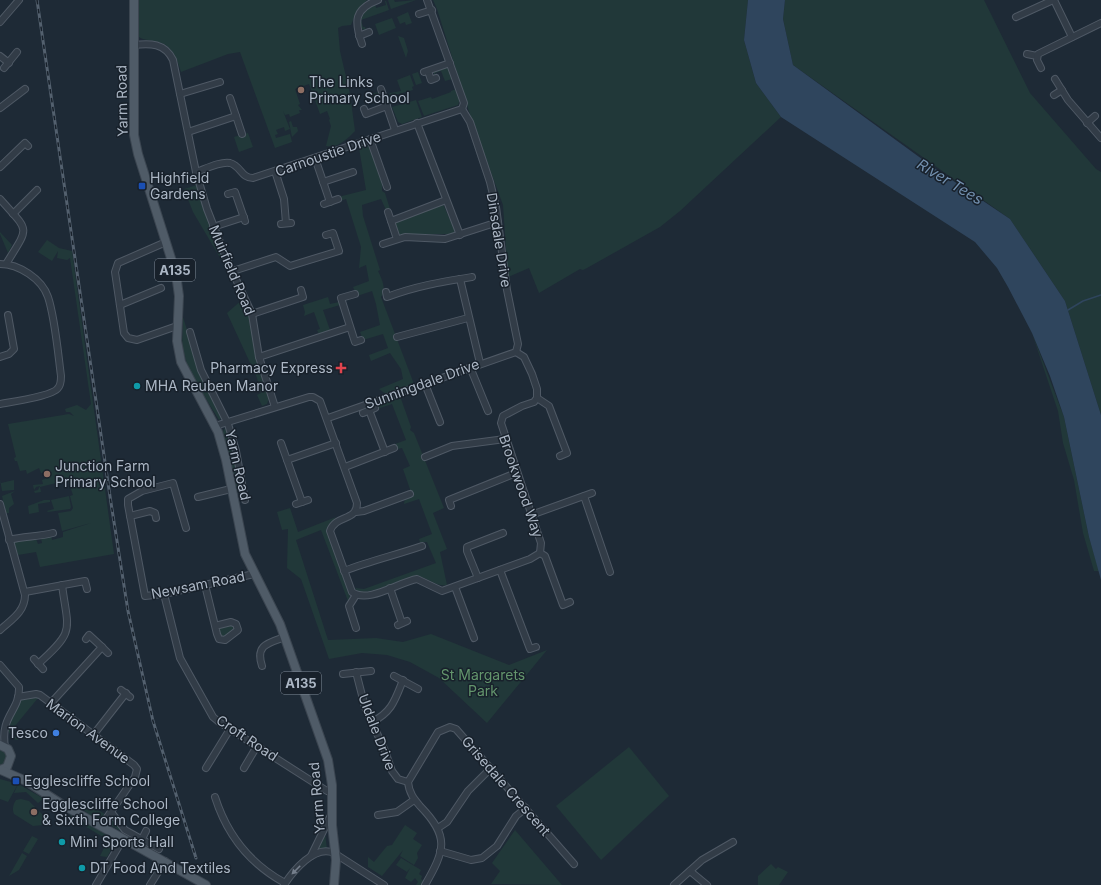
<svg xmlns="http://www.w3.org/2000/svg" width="1101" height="885" viewBox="0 0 1101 885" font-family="Inter,sans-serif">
	<rect width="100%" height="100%" fill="#1e2a36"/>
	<g fill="#213839">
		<path d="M 139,0 L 367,0 L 357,10 L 351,25 L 342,26 L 338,28 L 340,51 L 350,94 L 355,131 C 347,139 339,148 326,146 L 331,126 L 329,120 L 330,119 L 327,111 L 320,114 L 309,84 L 295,89 L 300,104 L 298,105 L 302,110 L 299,110 L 300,113 L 290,117 L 289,114 L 285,115 L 283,111 L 290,129 L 285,131 L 284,127 L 276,130 L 278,134 L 275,135 L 276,138 L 290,134 L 292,142 L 275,148 L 240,52 L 228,54 L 181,72 C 176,56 172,44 154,41 C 149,40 143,40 139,37 Z"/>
		<polygon points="388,0 394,0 395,2 416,0 391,9"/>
		<polygon points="433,0 748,0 744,40 756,83 781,117 680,211 660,227 587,268 583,270 580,269 539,293 529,268 508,277 503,205 472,121 437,9"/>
		<polygon points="785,0 984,0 1030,93 1096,169 1101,172 1101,415 1065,301 1010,219 793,65 783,19"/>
		<path d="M 385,1 L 386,1 L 389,10 L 361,20 L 363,27 L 365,27 L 366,30 L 361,29 C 359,17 364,9 375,4 L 376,8 L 386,5 Z"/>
		<polygon points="408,12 412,23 406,25 405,22 400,24 397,17"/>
		<polygon points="392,18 396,28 379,35 375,24"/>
		<polygon points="398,36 404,38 408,51 406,58"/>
		<polygon points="446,68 449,69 452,79 445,81 441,71 435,73 436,76 434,77 434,72"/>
		<polygon points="418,72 422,83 416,85 412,74"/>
		<polygon points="410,75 414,86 412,87 413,90 388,97 390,93 401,91 397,80"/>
		<polygon points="456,89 460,99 458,105 424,116 418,101 431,97 432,99 451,92 451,91"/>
		<polygon points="379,92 380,96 368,100 367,98 370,94"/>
		<polygon points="416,100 422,117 402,124 398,122 392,107"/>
		<polygon points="291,121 293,127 297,127 298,131 292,137 289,122"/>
		<polygon points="248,133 253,147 239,152 234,137"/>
		<path d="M 366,145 L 371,148 L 382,184 L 382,191 L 385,193 L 390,209 L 386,210 L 381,199 L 362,205 L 363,216 L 380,270 L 378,271 C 382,279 387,290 381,297 L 414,384 L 387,395 L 379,389 L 403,379 L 401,369 L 390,353 L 371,361 L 369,355 L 388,348 L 383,334 L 363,340 L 360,332 L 380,325 L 376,304 L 372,291 L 357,296 L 353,287 L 369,281 L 366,265 L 359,268 L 361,247 L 346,199 L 340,201 L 338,197 L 366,190 L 359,148 Z"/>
		<polygon points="197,185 212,231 235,283 193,212 184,189"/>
		<polygon points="443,204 455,231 453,234 408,234 401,235 398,234 394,225 397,220"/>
		<polygon points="0,232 12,245 8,253 0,234"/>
		<polygon points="47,240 59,248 72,251 114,554 40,567 36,552 18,555 14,541 36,539 38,544 42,543 41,538 51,535 52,540 63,537 63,532 91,523 62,531 58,513 71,511 73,508 70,496 73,495 68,480 40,487 41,492 35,493 34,491 38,490 40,486 36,487 34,490 33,485 43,484 42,480 45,479 43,473 41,473 39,468 27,474 26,470 20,471 17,461 15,461 14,458 16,457 8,424 69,414 74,416 70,412 66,412 65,409 77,405 86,410 91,404 70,258 67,260 57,258 58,251 52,261 38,252"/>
		<polygon points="328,297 330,304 339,302 340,305 323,310 330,330 319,334 317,330 320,329 314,312 304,316 305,312 303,305"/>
		<polygon points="243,299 252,322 269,398 267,404 262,406 257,395 261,393 257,378 227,313"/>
		<polygon points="183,317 198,365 222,417 219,420 189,371 182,347"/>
		<polygon points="1032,333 1064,417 1089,537 1099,571 1094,571 1083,533 1074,480 1063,443 1058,411"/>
		<path d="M 400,396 L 411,427 L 410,430 L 414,433 L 444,508 L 433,513 L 447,549 L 440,552 L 447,585 C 436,588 426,575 415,577 C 395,580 378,593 358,592 L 355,588 L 364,589 L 436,563 L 427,542 L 420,542 L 419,539 L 432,534 L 419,499 L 404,504 L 405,498 L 412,495 L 403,469 L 410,466 L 402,448 L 397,449 L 395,444 L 406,440 L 392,404 L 377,409 L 376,405 Z"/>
		<polygon points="225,428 235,452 241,492 237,494 222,433"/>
		<polygon points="0,479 1,483 14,480 14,490 2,491"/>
		<polygon points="15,491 11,494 14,504 9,508 9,513 6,513 2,496"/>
		<polygon points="69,496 71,507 70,509 48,512 47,511 54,509 51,500"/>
		<polygon points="44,500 50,500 50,502 38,504 39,512 29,514 28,506"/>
		<polygon points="290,508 298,532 336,517 330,525 327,533 350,596 348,601 321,530 296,540 328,640 376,638 403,642 431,634 509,665 547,650 487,723 439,678 410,662 387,655 362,653 329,659 301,579 287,568 288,529 282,530 277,512"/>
		<polygon points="228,625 235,626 236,628 222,639 218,630 219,627"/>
		<path d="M 37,696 L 38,698 L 10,732 L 19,740 C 13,741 10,734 7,729 L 20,699 Z"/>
		<polygon points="629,747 669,796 601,860 556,806"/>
		<polygon points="0,748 5,751 7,756 5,763 0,766"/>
		<polygon points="0,779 18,784 8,802 0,799"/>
		<polygon points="18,784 48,801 47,803 42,800 38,803 26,792 14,793"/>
		<path d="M 21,799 L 29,801 L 44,816 L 42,819 L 43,825 L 33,826 L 14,814 C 12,809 13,805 16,800 Z"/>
		<path d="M 81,800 L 105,814 L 102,818 C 93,820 84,810 77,804 Z"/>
		<polygon points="73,815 111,837 114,845 107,857 100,856 108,840 68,816"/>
		<polygon points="111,817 158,850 157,851 108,824"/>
		<polygon points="405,825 417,833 413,839 422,845 417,853 418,858 414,865 400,856 403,850 382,876 368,867 368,857 374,862 387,846 392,845"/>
		<polygon points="515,830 562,885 491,884 500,871 492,863"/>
		<polygon points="325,833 327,849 316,850"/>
		<polygon points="32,836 38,839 29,854 23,851"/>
		<polygon points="22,853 27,856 19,870 9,876"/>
		<polygon points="401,858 421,870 419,874 422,876 421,879 424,881 421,885 416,885 418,882 415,878 411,882 405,878 410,868 407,872 396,865"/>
		<polygon points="771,864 776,869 778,867 788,872 779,885 758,885 758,876"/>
	</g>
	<polygon fill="#2f455d" points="748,0 785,0 783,19 793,65 937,170 1010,219 1065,301 1101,415 1101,580 1089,537 1064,417 1050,376 1032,333 1008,287 997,268 975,242 781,117 756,83 744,40"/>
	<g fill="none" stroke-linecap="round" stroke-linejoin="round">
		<polyline stroke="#2f455d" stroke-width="1.5" points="1068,310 1083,301 1101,295"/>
		<defs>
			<g id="minor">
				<polyline points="427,0 464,103 462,109"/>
				<polyline points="1054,0 1072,37"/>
				<polyline points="419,14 432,10"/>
				<polyline points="1016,17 1053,0"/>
				<polyline points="0,22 19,0"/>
				<polyline points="359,36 369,32"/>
				<path d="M 362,44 C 354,21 354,9 378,0"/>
				<path d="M 134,45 C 150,43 165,43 173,60 L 196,172 L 207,209 L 227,260 L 252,314 L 259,357 L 275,407"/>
				<polyline points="1027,54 1037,56"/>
				<polyline points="0,56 9,63"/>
				<polyline points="4,68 17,52"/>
				<polyline points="1041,68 1037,60 1038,54 1101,23"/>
				<polyline points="428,71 431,80 436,78"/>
				<polyline points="424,72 450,63"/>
				<polyline points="1055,79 1068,100 1101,138"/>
				<polyline points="381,89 395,130"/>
				<polyline points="180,94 220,82"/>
				<polyline points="1054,95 1062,90"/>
				<polyline points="230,98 242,134"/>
				<polyline points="0,108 25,89"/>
				<polyline points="364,109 366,114 387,106"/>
				<polyline points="462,109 470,122 490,182 496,207 507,290 518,344 516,352"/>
				<polyline points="417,123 460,235"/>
				<polyline points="1087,123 1095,116"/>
				<polyline points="188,132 236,116"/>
				<polyline points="370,139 387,187"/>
				<polyline points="315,158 330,202"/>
				<polyline points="0,167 25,143 28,146"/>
				<polyline points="275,171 284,199 286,223"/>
				<path d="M 196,172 C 205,169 221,161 230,163 C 241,166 241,178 253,178 L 462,109"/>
				<polyline points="323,182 353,172"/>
				<polyline points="228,194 235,192 245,221"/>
				<path d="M 0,199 C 30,233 30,225 6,264"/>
				<polyline points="324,204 338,199"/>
				<polyline points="388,212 397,239"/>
				<polyline points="13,214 37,190"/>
				<polyline points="391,221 446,200"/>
				<polyline points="281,224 291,223"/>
				<polyline points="213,227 244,217"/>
				<polyline points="166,242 118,263 115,272 124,333 128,338 137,340 177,326"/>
				<polyline points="383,244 405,237 445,239 498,222"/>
				<path d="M 0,264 C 19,264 42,279 48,297 C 55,318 58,353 61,376 C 61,380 61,385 58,388 C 53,396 11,402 0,404"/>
				<polyline points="233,271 276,257 290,266 339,251 333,233 326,235"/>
				<polyline points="460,279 480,363"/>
				<path d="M 386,292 L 387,297 C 416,286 441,282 472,277"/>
				<polyline points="355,294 341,298 355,342 361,340"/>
				<polyline points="120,305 161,288"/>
				<polyline points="252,314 303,297 301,290"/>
				<polyline points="190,332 201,370 228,424 236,451 245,500"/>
				<polyline points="397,337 468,318"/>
				<polyline points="516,352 524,357 532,374 537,389 537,398 534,402 522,406 503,416 501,423 541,543 540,553"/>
				<polyline points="0,357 9,354 14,349 8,315"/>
				<polyline points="259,357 350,327"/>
				<polyline points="470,367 488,411"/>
				<polyline points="425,384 440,422"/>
				<polyline points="537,398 549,406 567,453 560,456"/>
				<polyline points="369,410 385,452"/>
				<polyline points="363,413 375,408"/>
				<polyline points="328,418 516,352"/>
				<path d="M 215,426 L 309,397 L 313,397 L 320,401 L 357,503 C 357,522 336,514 330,531 L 352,592 C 368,604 399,582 417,579 L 442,591 L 530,559 L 540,553"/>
				<polyline points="281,443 302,502"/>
				<polyline points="425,457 452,446 505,439"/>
				<polyline points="287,460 336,443"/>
				<polyline points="345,467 394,448"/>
				<polyline points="584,496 610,572"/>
				<polyline points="198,497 231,489"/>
				<path d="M 0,504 L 25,595 C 25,612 11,620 0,630"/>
				<polyline points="296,504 308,500"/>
				<polyline points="451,506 449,500 516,473"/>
				<polyline points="356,512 364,511 410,494"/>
				<polyline points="531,515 592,493"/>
				<polyline points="130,516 150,511 155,513 156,518"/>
				<polyline points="186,528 173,483 142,491 128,499 128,505 145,596 164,594 254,574"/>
				<path d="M 9,540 C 24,536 38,537 53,533"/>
				<polyline points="540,553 545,556 563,605 570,602"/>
				<polyline points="500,570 530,649 536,647"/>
				<path d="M 344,571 C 370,561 396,555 422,546"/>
				<polyline points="478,578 467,551 467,547 503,533"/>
				<polyline points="205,585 217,634 219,639 225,640 238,630 236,624 231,622 215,626"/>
				<polyline points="455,587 474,638"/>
				<polyline points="390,588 402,623"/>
				<polyline points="25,592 85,581 87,589"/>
				<polyline points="164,594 180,658 213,717 219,722 327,791 332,792"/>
				<polyline points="398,625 407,621"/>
				<polyline points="356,628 349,606 356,595"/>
				<polyline points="102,647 108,653"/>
				<polyline points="34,659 43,669"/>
				<path d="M 38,664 C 76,630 68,631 62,585"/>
				<path d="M 0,665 L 19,687 C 20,712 0,714 5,747"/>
				<path d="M 262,666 C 255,645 268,643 285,637"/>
				<polyline points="356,672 365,707 385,751 392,771 398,779 408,782"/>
				<polyline points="343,674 371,671"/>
				<polyline points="394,676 418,689"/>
				<polyline points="121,690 130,697"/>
				<polyline points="18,697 36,694 40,695 134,765 137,769 135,777 101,826"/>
				<polyline points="51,703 102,647 89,635 86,639"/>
				<path d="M 372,722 C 392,712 395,700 403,680"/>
				<polyline points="94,734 126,693"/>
				<polyline points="206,768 230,729"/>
				<polyline points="244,768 257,746"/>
				<path d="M 215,797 C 227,835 250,864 285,883"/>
				<polyline points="111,812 125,830 159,849"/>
				<polyline points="378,815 397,812 414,800"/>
				<polyline points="438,828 447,822 468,791 491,768"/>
				<polyline points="142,839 146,831"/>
				<polyline points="440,851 471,860 482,858 497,846 516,816 526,808"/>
				<polyline points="311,856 331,815"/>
				<polyline points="690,871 707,885"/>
				<polyline points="96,885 123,839"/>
				<polyline points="150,885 165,861"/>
				<path d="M 284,885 C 293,871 315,844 334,853 L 384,885"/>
				<path d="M 425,885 C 445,850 450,837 420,806 C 414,799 409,793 408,782 L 438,732 L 450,727 L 456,729 L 574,864"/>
				<polyline points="674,885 702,860 733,842"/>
			</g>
			<g id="major">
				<polyline points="134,0 134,135 138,154 176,274 179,296 177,341 181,362 218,432 226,460 245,554 280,624 328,760 332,785 332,825 336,860 334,885"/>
				<polyline points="0,745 8,749 11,756 7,767 0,770"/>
				<polyline points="1,770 26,781 63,805 206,885"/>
			</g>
		</defs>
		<use href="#minor" stroke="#4f5965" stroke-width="8"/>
		<use href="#major" stroke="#3b4550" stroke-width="10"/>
		<use href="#minor" stroke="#323c47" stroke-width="6"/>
		<use href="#major" stroke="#4f5b67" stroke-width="8"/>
		<defs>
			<polyline id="rail" points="37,0 111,503 128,611 153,721 196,858"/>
		</defs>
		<use href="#rail" stroke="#53606e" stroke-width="3"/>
		<use href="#rail" stroke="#18212b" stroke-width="1.5" stroke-dasharray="4.5" stroke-linecap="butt"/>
	</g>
	<defs><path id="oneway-solid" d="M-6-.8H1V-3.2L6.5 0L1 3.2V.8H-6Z"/></defs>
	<use fill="#757f8c" href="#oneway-solid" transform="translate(296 870) rotate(135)"/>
	<g fill="#8d6e63" stroke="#18212b" stroke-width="1.5">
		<circle cx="301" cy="90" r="4"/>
		<circle cx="47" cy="474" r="4"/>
		<circle cx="34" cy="812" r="4"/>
	</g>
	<g fill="#1a4fb4" stroke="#18212b" stroke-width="1.5">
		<rect x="138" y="182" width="8" height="8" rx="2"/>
		<rect x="12" y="777" width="8" height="8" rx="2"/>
	</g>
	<path fill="#e0444e" stroke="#18212b" stroke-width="1.5" d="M339 362h4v4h4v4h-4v4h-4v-4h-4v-4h4z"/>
	<g fill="#0f9aa8" stroke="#18212b" stroke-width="1.5">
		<circle cx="137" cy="386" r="4"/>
		<circle cx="62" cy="842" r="4"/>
		<circle cx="82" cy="868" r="4"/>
	</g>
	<circle fill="#3f7fe0" stroke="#18212b" stroke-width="1.5" cx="56" cy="733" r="4"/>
	<g text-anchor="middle" stroke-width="3" stroke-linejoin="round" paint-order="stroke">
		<g fill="#18212b" stroke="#7f8996" stroke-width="1">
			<rect x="155" y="259" width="40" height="22" rx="3"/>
			<rect x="281" y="672" width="40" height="22" rx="3"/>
		</g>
		<g font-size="13" font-weight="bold" fill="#abb6c4">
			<text x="175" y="275">A135</text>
			<text x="301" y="688">A135</text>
		</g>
		<g font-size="14" fill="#abb6c4" stroke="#18212b" text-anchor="start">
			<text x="309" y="87">The Links<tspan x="309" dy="16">Primary School</tspan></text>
			<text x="150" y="183">Highfield<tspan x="150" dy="16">Gardens</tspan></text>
			<text x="333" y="373" text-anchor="end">Pharmacy Express</text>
			<text x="145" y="391">MHA Reuben Manor</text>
			<text x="55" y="471">Junction Farm<tspan x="55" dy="16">Primary School</tspan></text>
			<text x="48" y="738" text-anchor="end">Tesco</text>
			<text x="24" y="786">Egglescliffe School</text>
			<text x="42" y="809">Egglescliffe School<tspan x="42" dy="16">&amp; Sixth Form College</tspan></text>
			<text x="70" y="847">Mini Sports Hall</text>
			<text x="90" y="873">DT Food And Textiles</text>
		</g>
		<g font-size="14" fill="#abb6c4" stroke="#18212b">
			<text transform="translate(122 101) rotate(-91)" y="5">Yarm Road</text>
			<text transform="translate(328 154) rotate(-19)" y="5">Carnoustie Drive</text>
			<text transform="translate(499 240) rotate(81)" y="5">Dinsdale Drive</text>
			<text transform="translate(232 270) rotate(67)" y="5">Muirfield Road</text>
			<text transform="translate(422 384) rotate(-20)" y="5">Sunningdale Drive</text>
			<text transform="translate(238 465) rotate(77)" y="5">Yarm Road</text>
			<text transform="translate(521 486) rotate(71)" y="5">Brookwood Way</text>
			<text transform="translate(198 585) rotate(-11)" y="5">Newsam Road</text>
			<text transform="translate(88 731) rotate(36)" y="5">Marion Avenue</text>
			<text transform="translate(377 732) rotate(69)" y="5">Uldale Drive</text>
			<text transform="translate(247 738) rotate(34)" y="5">Croft Road</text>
			<text transform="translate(506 786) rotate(49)" y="5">Grisedale Crescent</text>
			<text transform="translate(317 798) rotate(-95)" y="5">Yarm Road</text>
		</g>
		<g font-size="14" fill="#63956c" stroke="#18212b">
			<text x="483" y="680">St Margarets<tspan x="483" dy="16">Park</tspan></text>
		</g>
		<g font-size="15" font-style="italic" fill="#728fae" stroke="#18212b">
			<text transform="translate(950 182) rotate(31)" y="5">River Tees</text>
		</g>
	</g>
</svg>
